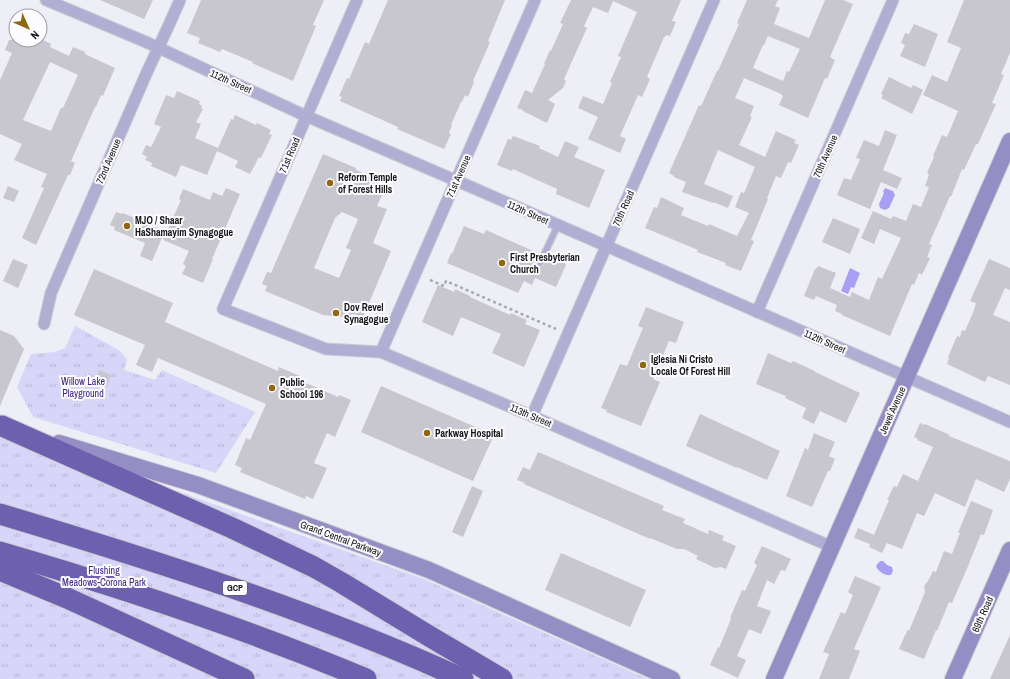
<svg xmlns="http://www.w3.org/2000/svg" width="1010" height="679" viewBox="0 0 1010 679" font-family="'Archivo Narrow',sans-serif">
	<defs>
		<pattern id="park-tufts" width="24" height="20" patternUnits="userSpaceOnUse"><rect width="24" height="20" fill="#d8d6f8"/><path d="M3 7l-1-3M5 7V3M7 7l1-3M15 17l-1-3M17 17v-4M19 17l1-3" fill="none" stroke="#b8b7d4"/></pattern>
	</defs>
	<rect width="100%" height="100%" fill="#eeeef6"/>
	<g fill="url(#park-tufts)">
		<polygon points="75,326 119,350 127,359 124,370 155,380 162,370 255,412 216,473 33,417 17,387 31,354 55,352 65,348"/>
		<polygon points="0,428 424,579 648,679 0,679"/>
	</g>
	<g fill="#a99ef2">
		<polygon points="885,188 893,191 895,195 889,208 885,210 880,208 879,204 884,193 883,192"/>
		<polygon points="850,268 860,273 854,288 851,287 848,294 841,291"/>
		<path d="M 881,561 L 883,561 L 887,565 L 892,567 L 893,571 L 891,575 C 886,576 878,572 876,566 L 879,562 Z"/>
	</g>
	<g fill="#c8c7cf" fill-rule="evenodd">
		<polygon points="100,0 153,0 144,19"/>
		<polygon points="201,0 324,0 313,25 316,26 293,81 252,63 253,62 222,49 220,52 198,43 200,38 187,33"/>
		<polygon points="388,0 505,0 488,41 490,42 473,81 474,82 468,97 465,95 462,102 461,102 451,125 452,125 449,133 451,134 444,149 397,129 398,127 340,101 342,97 339,96 347,78 349,79 365,42 369,44"/>
		<polygon points="571,0 681,0 672,21 676,22 670,36 666,35 665,37 664,37 647,77 650,79 642,97 638,95 620,136 626,139 620,153 588,139 598,117 578,108 583,96 603,104 612,83 610,82 621,57 618,56 637,12 613,1 608,13 593,7 584,26 587,28 564,79 566,81 563,88 548,100 555,104 547,123 523,111 523,110 517,108 525,90 532,93 545,64 544,64 550,50 551,51 563,24 560,23"/>
		<path d="M 747,0 L 778,0 L 775,6 L 780,8 L 774,24 L 809,38 L 825,0 L 843,0 L 853,4 L 830,57 L 831,57 L 831,58 L 835,60 L 827,79 L 825,78 L 808,118 L 779,105 L 783,96 L 781,94 L 744,78 L 735,98 L 754,106 L 750,116 L 752,117 L 739,145 L 765,157 L 776,131 L 796,140 L 794,143 L 799,145 L 791,163 L 788,162 L 781,178 L 776,176 L 767,198 L 768,199 L 751,240 L 754,241 L 741,271 L 725,265 L 726,263 L 697,252 L 698,250 L 645,228 L 654,207 L 657,208 L 661,197 L 684,208 L 681,215 L 708,226 L 709,224 L 737,236 L 749,213 L 735,207 L 741,192 L 744,193 L 755,167 L 718,150 L 704,184 L 733,196 L 728,208 L 713,202 L 713,203 L 682,192 L 686,182 L 674,177 L 674,176 L 669,173 L 699,105 L 701,106 L 717,71 L 718,71 L 739,24 L 737,23 ZM 768,36 L 800,49 L 789,72 L 787,71 L 783,81 L 753,68 L 763,45 L 764,45 Z"/>
		<polygon points="964,0 1010,0 1010,53 1001,74 1004,75 992,103 996,104 978,144 976,144 964,170 962,169 951,197 950,196 929,244 932,245 927,257 930,258 922,275 919,273 914,285 912,284 890,336 842,315 842,314 835,311 837,305 816,296 814,300 804,296 815,269 816,269 818,266 836,273 830,288 850,297 852,292 869,300 878,277 882,279 901,238 880,229 874,244 861,238 873,211 891,219 893,216 906,221 913,204 921,207 929,187 925,186 929,175 927,173 934,157 933,156 942,135 947,137 958,111 923,95 932,75 947,82 961,48 947,42"/>
		<polygon points="914,24 938,34 925,67 900,56 905,45 901,43 905,33 909,34"/>
		<path d="M 9,40 L 43,40 L 51,44 L 50,47 L 69,56 L 73,47 L 85,52 L 85,54 L 91,57 L 115,68 L 103,96 L 101,95 L 96,107 L 95,107 L 71,161 L 75,163 L 70,175 L 68,175 L 36,245 L 22,238 L 44,188 L 41,187 L 47,174 L 14,160 L 22,144 L 0,134 L 0,80 L 12,53 L 5,50 ZM 50,62 L 78,75 L 63,108 L 61,108 L 51,131 L 23,120 Z"/>
		<polygon points="889,77 911,88 913,85 923,90 912,114 881,98 883,95 881,94"/>
		<polygon points="177,91 200,101 199,104 202,106 201,108 203,109 196,122 201,124 195,138 218,148 231,119 233,120 235,115 256,125 257,123 271,130 269,134 272,135 261,158 259,157 250,174 235,167 238,161 217,151 207,175 181,165 176,177 151,166 152,163 145,160 147,157 142,154 146,145 151,147 161,127 154,124 166,95 174,98"/>
		<polygon points="885,130 897,135 883,170 902,178 897,189 881,182 870,209 837,195 844,178 851,180 860,159 856,158 864,140 879,146"/>
		<polygon points="513,136 540,146 539,148 558,157 565,141 579,147 574,157 605,170 589,208 556,194 557,189 513,169 512,171 497,165 508,139 511,140"/>
		<path d="M 323,154 L 356,168 L 356,170 L 387,184 L 377,206 L 387,209 L 373,243 L 391,251 L 363,317 L 354,314 L 344,317 L 323,315 L 265,291 L 267,286 L 262,284 L 267,272 L 271,273 ZM 342,212 L 358,219 L 346,248 L 351,250 L 339,278 L 314,268 L 335,218 Z"/>
		<polygon points="8,186 19,191 14,202 3,198"/>
		<polygon points="226,188 240,194 212,259 213,259 203,283 182,274 186,266 183,264 189,251 163,240 181,200 179,199 183,189 210,200 213,192 222,196"/>
		<polygon points="116,212 122,214 123,213 165,231 152,261 140,256 145,243 114,230 115,227 110,225"/>
		<polygon points="833,218 860,229 850,254 822,242"/>
		<polygon points="464,226 484,234 486,230 540,254 536,263 537,266 539,267 543,266 547,257 551,258 554,253 567,259 565,264 566,265 556,287 535,278 532,285 524,281 518,293 447,263 451,253 452,254"/>
		<polygon points="13,259 28,265 18,288 3,281"/>
		<polygon points="989,259 1010,268 1010,290 1005,288 993,315 1010,322 1010,385 988,376 985,382 947,364 949,358 948,357 957,336 960,337 962,330 965,331 974,310 976,303 970,301"/>
		<polygon points="94,269 173,303 165,322 278,371 279,367 300,376 299,380 338,397 339,395 351,400 335,437 327,433 314,463 327,468 313,499 306,496 305,499 240,472 242,468 235,465 246,438 250,440 266,404 158,358 152,372 136,365 145,345 74,315"/>
		<polygon points="438,285 454,292 455,289 470,296 470,297 510,315 511,313 527,320 525,324 540,330 524,367 492,353 501,334 461,317 453,336 422,322"/>
		<polygon points="646,307 684,322 676,343 669,341 653,379 660,382 641,426 606,412 607,410 601,408 620,364 627,366 643,328 638,326"/>
		<polygon points="0,330 14,336 24,349 0,406"/>
		<polygon points="768,353 791,363 793,361 815,371 815,372 860,393 846,423 820,411 814,424 802,418 806,408 785,398 786,396 756,384"/>
		<polygon points="99,370 111,375 107,387 95,383"/>
		<polygon points="381,386 494,435 473,481 361,432"/>
		<polygon points="700,414 780,451 767,480 737,467 737,468 686,446"/>
		<polygon points="920,423 924,425 925,424 950,435 949,436 1010,461 1010,479 1004,492 976,479 965,507 935,493 924,516 917,513 902,549 887,543 882,553 869,547 870,544 854,538 858,528 874,535 889,500 887,500 894,486 897,487 903,474 918,481 933,447 917,440 918,439 914,437"/>
		<polygon points="814,433 835,442 829,456 835,459 830,471 828,471 812,507 786,496 805,448 808,450"/>
		<polygon points="538,452 664,506 662,510 685,519 683,523 708,534 709,530 724,536 722,540 736,546 726,569 721,567 715,568 696,559 698,556 684,549 677,549 650,538 650,539 524,484 525,483 517,480 523,467 530,470"/>
		<polygon points="472,486 483,491 463,537 452,532"/>
		<polygon points="971,501 993,510 984,535 981,534 966,571 952,603 949,602 937,631 936,630 924,659 899,649 905,635 906,635 907,630 909,631 925,592 924,586 928,581 933,571 936,572 944,551 952,554 960,533 958,533"/>
		<polygon points="762,546 791,559 785,571 781,570 774,584 767,580 757,606 771,611 761,634 749,629 737,656 746,660 738,678 710,665 718,647 719,648 731,619 730,618 742,590 745,591 757,565 754,563"/>
		<polygon points="561,553 646,590 630,627 545,590"/>
		<polygon points="855,576 881,587 854,649 860,651 849,679 819,679 829,654 823,652 841,612 845,614 853,595 848,592"/>
		<polygon points="1010,635 1010,679 990,679"/>
	</g>
	<g fill="none" stroke-linecap="round" stroke-linejoin="round">
		<defs>
			<polyline id="lane" points="540,263 558,225"/>
			<g id="street">
				<polyline points="46,0 146,42 306,116 471,187 1010,422"/>
				<polyline points="357,0 223,309 326,349 381,352 532,416 832,547"/>
				<polyline points="757,312 893,0"/>
				<polyline points="44,324 51,293 147,72 168,27 180,0"/>
				<polyline points="381,352 535,0"/>
				<polyline points="532,416 714,0"/>
			</g>
			<g id="secondary">
				<polyline points="59,443 198,485 429,570 672,679"/>
				<polyline points="774,679 1010,141"/>
				<polyline points="953,679 1010,550"/>
			</g>
			<g id="highway">
				<polyline points="2,426 232,528 314,567 342,583 429,636 502,679"/>
				<path d="M 0,514 C 157,561 314,611 463,679"/>
				<path d="M 0,552 C 124,588 247,629 366,679"/>
				<polyline points="0,570 67,598 244,679"/>
			</g>
		</defs>
		<use href="#lane" stroke="#cbcbd2" stroke-width="8"/>
		<use href="#street" stroke="#cbcbd2" stroke-width="13"/>
		<use href="#secondary" stroke="#cbcbd2" stroke-width="18"/>
		<use href="#highway" stroke="#cbcbd2" stroke-width="23"/>
		<polyline stroke="#a8a8af" stroke-width="2.5" stroke-dasharray="3 3" stroke-linecap="butt" points="430,280 444,286 446,281 556,329"/>
		<use href="#lane" stroke="#b1aed4" stroke-width="5.5"/>
		<use href="#street" stroke="#b1aed4" stroke-width="11"/>
		<use href="#secondary" stroke="#948ec5" stroke-width="16"/>
		<use href="#highway" stroke="#6d61af" stroke-width="21"/>
	</g>
	<g fill="#90660e" stroke="#fcfcfe" stroke-width="1.5">
		<circle cx="330" cy="183" r="4"/>
		<circle cx="127" cy="226" r="4"/>
		<circle cx="502" cy="263" r="4"/>
		<circle cx="336" cy="313" r="4"/>
		<circle cx="643" cy="365" r="4"/>
		<circle cx="272" cy="388" r="4"/>
		<circle cx="427" cy="433" r="4"/>
	</g>
	<g text-anchor="middle" stroke-width="4" stroke-linejoin="round" paint-order="stroke">
		<rect fill="#fcfcfe" stroke="#58585b" stroke-width="1" x="223" y="581" width="24" height="14" rx="3"/>
		<g font-size="9" font-weight="bold" fill="#121215">
			<text x="235" y="591">GCP</text>
		</g>
		<g font-size="10" fill="#121215" stroke="#fcfcfe">
			<text transform="translate(231 81) rotate(24)" y="4">112th Street</text>
			<text transform="translate(289 155) rotate(-67)" y="4">71st Road</text>
			<text transform="translate(825 156) rotate(-66)" y="4">70th Avenue</text>
			<text transform="translate(108 161) rotate(-67)" y="4">72nd Avenue</text>
			<text transform="translate(458 176) rotate(-66)" y="4">71st Avenue</text>
			<text transform="translate(623 208) rotate(-66)" y="4">70th Road</text>
			<text transform="translate(528 212) rotate(24)" y="4">112th Street</text>
			<text transform="translate(825 341) rotate(24)" y="4">112th Street</text>
			<text transform="translate(892 410) rotate(-66)" y="4">Jewel Avenue</text>
			<text transform="translate(531 415) rotate(23)" y="4">113th Street</text>
			<text transform="translate(341 538) rotate(20)" y="4">Grand Central Parkway</text>
			<text transform="translate(982 614) rotate(-66)" y="4">69th Road</text>
		</g>
		<g font-size="10" font-weight="bold" fill="#121215" stroke="#fcfcfe" text-anchor="start">
			<text x="338" y="181">Reform Temple<tspan x="338" dy="12">of Forest Hills</tspan></text>
			<text x="135" y="224">MJO / Shaar<tspan x="135" dy="12">HaShamayim Synagogue</tspan></text>
			<text x="510" y="261">First Presbyterian<tspan x="510" dy="12">Church</tspan></text>
			<text x="344" y="311">Dov Revel<tspan x="344" dy="12">Synagogue</tspan></text>
			<text x="651" y="363">Iglesia Ni Cristo<tspan x="651" dy="12">Locale Of Forest Hill</tspan></text>
			<text x="280" y="386">Public<tspan x="280" dy="12">School 196</tspan></text>
			<text x="435" y="437">Parkway Hospital</text>
		</g>
		<g font-size="10" fill="#3e2483" stroke="#fcfcfe">
			<text x="83" y="385">Willow Lake<tspan x="83" dy="12">Playground</tspan></text>
			<text x="104" y="574">Flushing<tspan x="104" dy="12">Meadows-Corona Park</tspan></text>
		</g>
	</g>
	<g transform="translate(28 28) rotate(135)"><circle r="19" fill="#fcfcfe" stroke="#9e9ea1"/>
	<path d="M0-3L7 15L0 10L-7 15Z" fill="#90660e"/>
	<text y="-6" font-size="11" font-weight="bold" text-anchor="middle" fill="#121215">N</text>
	</g>
</svg>
